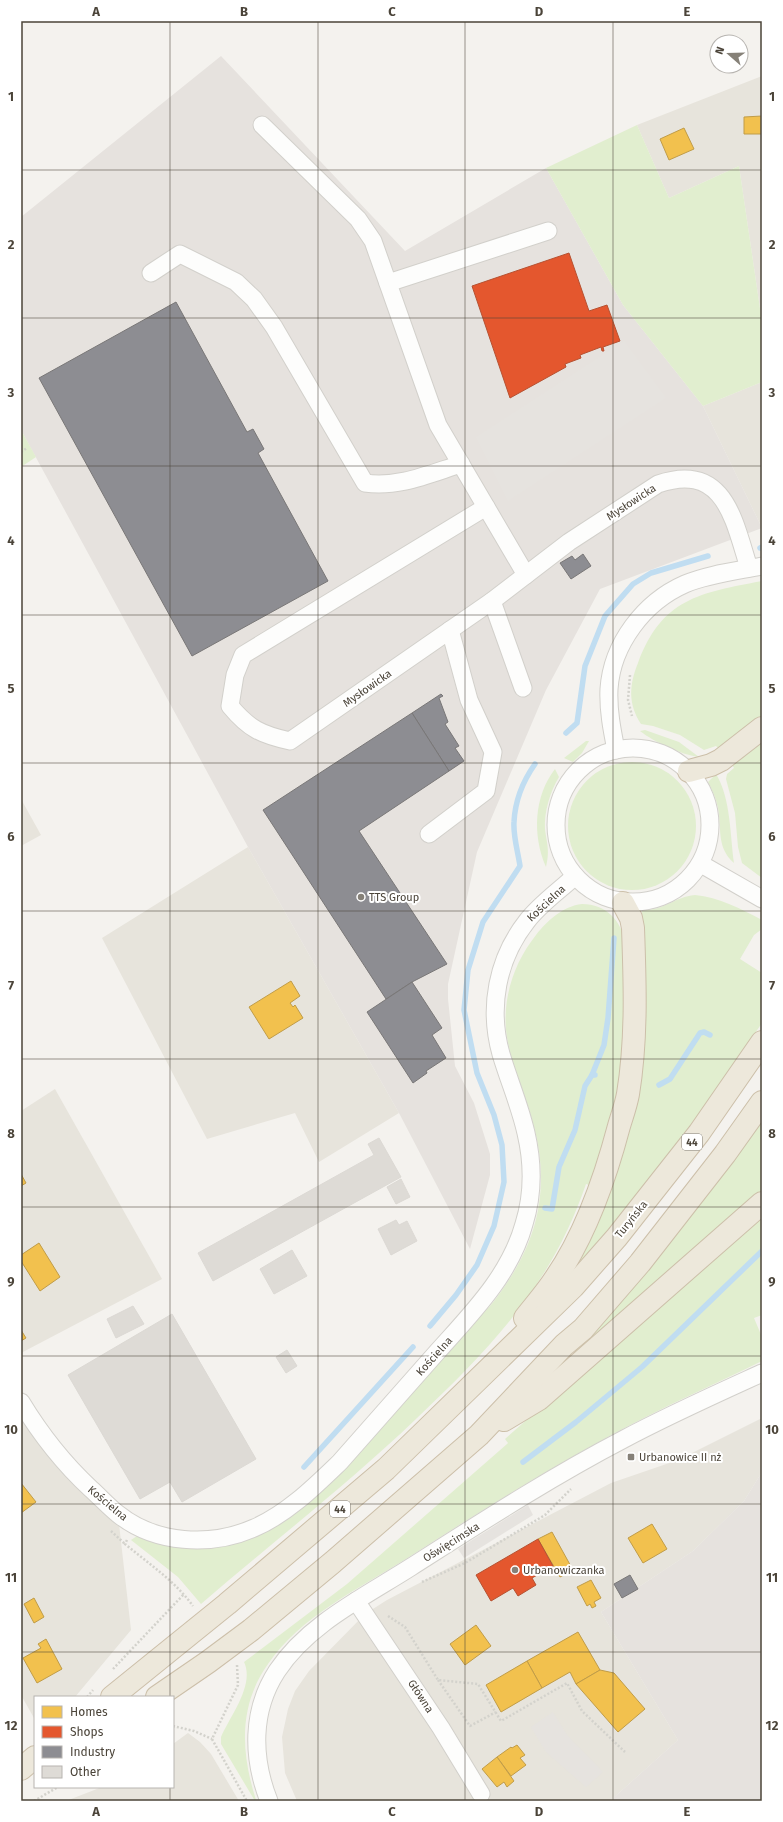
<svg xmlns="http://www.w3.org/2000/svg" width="783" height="1822" viewBox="0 0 783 1822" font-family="'Fira Sans',sans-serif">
	<rect width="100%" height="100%" fill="#f4f2ee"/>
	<g fill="#e7e4dc">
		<polygon points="762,76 762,322 739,166 669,198 637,125"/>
		<polygon points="762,382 762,528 703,406"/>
		<polygon points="21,799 41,835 21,846"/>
		<polygon points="248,847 399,1113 319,1162 295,1113 207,1139 102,938"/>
		<polygon points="55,1089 162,1279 21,1353 21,1111"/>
		<polygon points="21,1404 118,1515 131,1630 75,1697 35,1697 34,1718 21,1695"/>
		<polygon points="762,1418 762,1472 744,1501 693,1551 601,1612 678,1740 610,1801 297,1801 285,1773 282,1737 288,1709 295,1691 309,1671 365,1614 387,1600 611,1483 678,1460"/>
		<polygon points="188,1733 200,1742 211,1754 239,1801 66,1801 102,1787 173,1787 173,1744"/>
	</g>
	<g fill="#e6e2de">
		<polygon points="221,56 405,251 546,168 623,305 703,406 762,528 600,589 546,690 477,852 448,984 448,999 455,1066 474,1103 490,1154 490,1175 470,1249 399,1113 248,847 21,430 21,217"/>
		<polygon points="762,1472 762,1801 610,1801 678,1740 601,1612 693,1551 744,1501"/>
	</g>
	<g fill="#e1eecf">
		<polygon points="637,125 669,198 739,166 762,322 762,382 703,406 623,305 546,168"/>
		<polygon points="21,430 36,457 21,467"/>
		<path d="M 762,581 L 762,717 L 720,750 L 716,746 L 704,750 L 680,735 L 653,726 L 641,724 C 628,704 629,685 638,663 C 662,598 700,593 762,581 Z"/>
		<path d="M 645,730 L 679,742 L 699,757 C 682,755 654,742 640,731 Z"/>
		<polygon points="762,739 762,878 742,863 738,847 735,813 726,779 727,774 734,768 731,763"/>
		<polygon points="586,741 589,741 582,753 573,762 564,758"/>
		<circle cx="632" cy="826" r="64"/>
		<path d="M 555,769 L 559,777 C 550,792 544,812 545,829 C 547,845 550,850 546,867 C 532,835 534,796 555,769 Z"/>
		<path d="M 716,774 C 731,799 730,835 734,863 C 716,847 722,829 718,808 C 716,798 712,790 708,782 Z"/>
		<path d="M 695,895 C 719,897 741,909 762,920 L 762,929 L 754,935 L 740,959 L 762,973 L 762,1023 L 678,1143 L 630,1206 L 567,1280 L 643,1007 L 642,910 C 664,911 674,897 695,895 Z"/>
		<path d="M 582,904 C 606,904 622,921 625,943 L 623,1049 L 617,1097 L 592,1186 L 586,1184 C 552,1284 492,1347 416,1419 C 348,1484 273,1542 201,1604 L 178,1577 L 131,1540 L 137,1536 C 180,1553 222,1553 264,1533 L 490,1306 C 521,1267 541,1228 541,1177 C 541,1145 531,1113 520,1083 C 516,1070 510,1056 508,1043 C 500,1005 512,965 536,935 C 547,921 563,906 582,904 Z"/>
		<polygon points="762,1120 762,1191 575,1356 573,1354 660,1254 714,1187"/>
		<path d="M 762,1213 L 762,1315 L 754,1318 L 762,1337 L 762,1361 C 713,1385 663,1407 615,1433 C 543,1472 474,1515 406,1559 C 358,1589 300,1617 268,1664 C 238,1706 241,1753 256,1800 L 255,1801 L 221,1744 L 221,1737 C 230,1716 255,1685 244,1662 L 347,1584 L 507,1444 L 508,1443 L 505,1439 Z"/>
	</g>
	<g fill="#e6e3df">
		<polygon points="624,341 666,398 508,501 476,437"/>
		<polygon points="528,1505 533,1515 464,1558 458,1549"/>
		<polygon points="553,1712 567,1735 603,1772 586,1787 546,1752 531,1727"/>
	</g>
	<g fill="#f2c14e" stroke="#c09c48">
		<polygon points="762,116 762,134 744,134 744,117"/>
		<polygon points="684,128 694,149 669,160 660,139"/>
		<polygon points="291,981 300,996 290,1003 293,1007 295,1005 303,1018 269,1039 249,1007"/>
		<polygon points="21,1174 26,1183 21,1186"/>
		<polygon points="39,1243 60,1277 40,1291 21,1261 21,1255"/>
		<polygon points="21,1330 26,1338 21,1341"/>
		<polygon points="21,1483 36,1502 21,1513"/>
		<polygon points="652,1524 667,1549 643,1563 628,1538"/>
		<polygon points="552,1532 573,1570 560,1577 538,1539"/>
		<polygon points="591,1580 601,1598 594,1602 596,1606 592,1608 590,1604 587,1606 577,1587"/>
		<polygon points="34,1598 44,1617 34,1623 24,1604"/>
		<polygon points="476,1625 491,1646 465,1665 450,1644"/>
		<polygon points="578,1632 600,1670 576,1684 570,1672 542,1688 527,1661"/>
		<polygon points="46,1639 62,1669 37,1683 23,1658 41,1648 38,1644"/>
		<polygon points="527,1661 542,1688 501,1712 486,1685"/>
		<polygon points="600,1670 614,1673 645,1709 618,1732 576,1684"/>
		<polygon points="517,1745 525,1755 520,1758 526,1765 511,1776 497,1757 511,1747 512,1748"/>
		<polygon points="497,1757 514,1781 507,1787 504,1782 497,1787 482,1769"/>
	</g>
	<g fill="#e4572e" stroke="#b65131">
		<polygon points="569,253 589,311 607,305 620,341 603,347 604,351 602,351 601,347 580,355 581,358 565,364 566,367 510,398 472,286"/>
		<polygon points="538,1539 553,1566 532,1578 536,1585 518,1596 513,1588 491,1601 476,1575"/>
	</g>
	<g fill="#8d8d92" stroke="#797777">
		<polygon points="176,302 247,432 253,429 264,449 258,453 328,581 192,656 39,378"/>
		<polygon points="583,554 591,566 571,579 560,563 572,556 575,560"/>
		<polygon points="441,694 443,696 439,698 448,722 445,724 459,746 455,748 464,761 449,771 412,713"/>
		<polygon points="412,713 449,771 359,831 447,964 412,982 386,999 263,810"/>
		<polygon points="412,982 442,1028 432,1035 446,1058 426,1071 427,1073 413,1083 367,1012"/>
		<polygon points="630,1575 638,1589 622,1598 614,1584"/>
	</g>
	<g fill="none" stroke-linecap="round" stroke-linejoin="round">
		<g stroke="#c0ddf1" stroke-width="5.5">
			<polyline points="760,548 762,547"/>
			<polyline points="566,733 577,723 585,666 605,616 633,584 651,573 708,556"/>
			<polyline points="592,1075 604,1045 608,1018 614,938"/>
			<polyline points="659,1085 670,1079 700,1033 704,1032 710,1035"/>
			<polyline points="545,1208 552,1209 559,1167 575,1130 585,1086 592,1075 595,1075"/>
			<path d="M 430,1326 L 456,1295 L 477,1265 L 494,1226 L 504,1182 L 502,1145 L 494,1115 L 477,1073 L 464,1010 L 468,970 L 483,922 L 520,866 C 518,852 513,836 514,822 C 515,801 523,781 535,764"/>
			<polyline points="523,1462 576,1422 642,1367 762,1251"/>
			<polyline points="304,1467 413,1347"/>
		</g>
	</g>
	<g fill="#dedbd6" stroke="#dcd9d4">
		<polygon points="379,1138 401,1177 213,1281 198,1253 374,1155 368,1144"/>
		<polygon points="401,1179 410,1197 396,1204 387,1187"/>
		<polygon points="396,1220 399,1225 407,1221 417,1241 391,1255 378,1229"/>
		<polygon points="292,1250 307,1276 274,1294 260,1269"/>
		<polygon points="133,1306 144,1324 116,1338 107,1319"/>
		<polygon points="172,1314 256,1459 182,1502 170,1482 140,1499 68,1375"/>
		<polygon points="287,1350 297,1366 286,1373 276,1357"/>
	</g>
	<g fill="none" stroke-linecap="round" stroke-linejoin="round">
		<defs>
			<g id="minor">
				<polyline points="262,125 358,219 373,241 438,425 526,575"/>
				<path d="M 151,273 L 180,254 L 236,282 L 254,299 L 274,327 L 365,483 C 398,488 429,474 461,464"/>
				<polyline points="388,283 548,231"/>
				<path d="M 486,507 L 243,655 L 235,675 L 230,706 C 249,729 262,735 290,741 L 492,601 L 569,542 L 658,484 C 725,461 734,521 749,568"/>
				<polyline points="492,601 523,688"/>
				<circle cx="633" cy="825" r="77"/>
				<path d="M 616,750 C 612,730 608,710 609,689 C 612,644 644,602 685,584 C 709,574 737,571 762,566"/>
				<polyline points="429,834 486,791 493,752 469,700 450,630"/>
				<polyline points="701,864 762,899"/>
				<path d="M 21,1402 C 41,1435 63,1463 91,1489 C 100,1497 108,1506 118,1514 C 155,1544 211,1547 254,1528 C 287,1514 315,1486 340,1462 C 373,1425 405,1388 438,1351 C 472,1313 510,1275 524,1224 C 533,1195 533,1163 526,1133 C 520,1106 509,1081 501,1054 C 488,1008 497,959 527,921 C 540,904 559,891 575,876"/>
				<polyline points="356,1601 441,1728 481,1794"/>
				<path d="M 269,1801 C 252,1758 251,1711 277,1671 C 308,1624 364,1597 411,1567 C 480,1523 551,1477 624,1439 C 669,1415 716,1394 762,1373"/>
			</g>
			<g id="highway">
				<polyline points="689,771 711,765 721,760 762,728"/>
				<path d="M 525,1318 C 535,1305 546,1293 555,1279 C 586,1234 605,1179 619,1126 C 622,1116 626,1105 628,1094 C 637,1039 635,983 633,928 L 631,918 L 623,903"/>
				<polyline points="504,1420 539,1399 762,1203"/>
				<polyline points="112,1697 227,1604 386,1469 573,1287 617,1237 699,1133 762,1042"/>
				<polyline points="157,1697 208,1662 251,1630 333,1562 479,1435 564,1345 583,1329 640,1263 725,1154 762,1102"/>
				<polyline points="21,1769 35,1757"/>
			</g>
		</defs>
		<use href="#minor" stroke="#d2d0cb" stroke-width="19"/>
		<use href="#highway" stroke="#ccbfa9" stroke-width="24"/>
		<g stroke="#d3d2cc" stroke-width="2.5" stroke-dasharray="2 2" stroke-linecap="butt">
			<polyline points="21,452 27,448"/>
			<polyline points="630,675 628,700 632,716"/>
			<polyline points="111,1531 125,1544"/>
			<path d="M 127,1540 L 125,1544 C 149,1564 175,1581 193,1606"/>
			<polyline points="422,1582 465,1563 545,1515 571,1489"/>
			<polyline points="388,1616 405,1627 438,1680 478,1684 501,1721 567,1683 582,1711 625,1752"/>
			<polyline points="237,1665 238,1685 212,1739 247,1801"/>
			<polyline points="113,1669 184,1594"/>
			<polyline points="438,1680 470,1726 496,1712"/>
			<polyline points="87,1697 93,1690"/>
			<polyline points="173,1726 194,1731 212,1739"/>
			<polyline points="34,1801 58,1787"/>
		</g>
		<use href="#minor" stroke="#fdfdfc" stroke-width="17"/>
		<use href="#highway" stroke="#ede8db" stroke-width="22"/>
	</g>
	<path fill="none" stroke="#4b4439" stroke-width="1" stroke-opacity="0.55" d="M 170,21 L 170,1697M 318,21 L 318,1801M 465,21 L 465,1801M 613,21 L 613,1801M 21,170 L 762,170M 21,318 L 762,318M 21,466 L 762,466M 21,615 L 762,615M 21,763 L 762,763M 21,911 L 762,911M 21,1059 L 762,1059M 21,1207 L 762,1207M 21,1356 L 762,1356M 21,1504 L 762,1504M 21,1652 L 762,1652M 170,1787 L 170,1801"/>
	<g fill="#868178" stroke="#fff" stroke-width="1.5">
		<circle cx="361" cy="897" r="4"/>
		<rect x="627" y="1453" width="8" height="8" rx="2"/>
		<circle cx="515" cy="1570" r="4"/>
	</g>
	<g text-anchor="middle" stroke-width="4" stroke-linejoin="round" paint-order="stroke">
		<g fill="#fff" stroke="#817c74" stroke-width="1">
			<rect x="682" y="1134" width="20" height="16" rx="3"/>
			<rect x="330" y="1501" width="20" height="16" rx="3"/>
		</g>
		<g font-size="10" font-weight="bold" fill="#4b4439">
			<text x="692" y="1146">44</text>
			<text x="340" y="1513">44</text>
		</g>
		<g font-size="11" fill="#4b4439" stroke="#fff">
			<text transform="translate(631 502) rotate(-33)" y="4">Mysłowicka</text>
			<text transform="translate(367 688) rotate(-35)" y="4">Mysłowicka</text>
			<text transform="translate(546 903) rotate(-43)" y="4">Kościelna</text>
			<text transform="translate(631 1219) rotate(-51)" y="4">Turyńska</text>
			<text transform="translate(434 1356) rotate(-48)" y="4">Kościelna</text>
			<text transform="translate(108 1503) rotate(40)" y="4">Kościelna</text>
			<text transform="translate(451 1542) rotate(-32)" y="4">Oświęcimska</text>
			<text transform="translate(421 1696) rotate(57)" y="4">Główna</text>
		</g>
		<g font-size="11" fill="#4b4439" stroke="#fff" text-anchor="start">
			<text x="369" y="901">TTS Group</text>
			<text x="639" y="1461">Urbanowice II nż</text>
			<text x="523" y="1574">Urbanowiczanka</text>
		</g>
	</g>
	<rect width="783" height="1822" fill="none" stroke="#ffffff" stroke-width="44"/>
	<rect x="34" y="1696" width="140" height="92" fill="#ffffff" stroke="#b7b4b0"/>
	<rect x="42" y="1706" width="20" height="12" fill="#f2c14e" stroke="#b7b4b0"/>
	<text x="70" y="1716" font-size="12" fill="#4b4439">Homes</text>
	<rect x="42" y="1726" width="20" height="12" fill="#e4572e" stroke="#b7b4b0"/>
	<text x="70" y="1736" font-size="12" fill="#4b4439">Shops</text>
	<rect x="42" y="1746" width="20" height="12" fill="#8d8d92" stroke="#b7b4b0"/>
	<text x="70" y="1756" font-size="12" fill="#4b4439">Industry</text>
	<rect x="42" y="1766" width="20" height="12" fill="#dedbd6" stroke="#b7b4b0"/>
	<text x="70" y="1776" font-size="12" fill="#4b4439">Other</text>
	<g transform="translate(729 54) rotate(290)"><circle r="19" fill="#ffffff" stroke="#b7b4b0"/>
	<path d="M0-3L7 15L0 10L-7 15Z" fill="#868178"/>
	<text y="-6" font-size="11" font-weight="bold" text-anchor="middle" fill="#4b4439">N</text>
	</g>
	<rect x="22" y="22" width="739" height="1778" fill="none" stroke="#4b4439" stroke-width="1.5"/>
	<g font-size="13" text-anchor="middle" font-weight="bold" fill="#4b4439">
		<text x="96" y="16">A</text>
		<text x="244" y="16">B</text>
		<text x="392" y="16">C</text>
		<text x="539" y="16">D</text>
		<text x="687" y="16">E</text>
		<text x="11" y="101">1</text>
		<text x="772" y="101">1</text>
		<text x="11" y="249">2</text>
		<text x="772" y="249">2</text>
		<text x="11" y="397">3</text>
		<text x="772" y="397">3</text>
		<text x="11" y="545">4</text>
		<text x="772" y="545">4</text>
		<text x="11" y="693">5</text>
		<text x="772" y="693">5</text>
		<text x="11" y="841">6</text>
		<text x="772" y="841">6</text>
		<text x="11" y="990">7</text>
		<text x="772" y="990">7</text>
		<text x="11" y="1138">8</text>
		<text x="772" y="1138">8</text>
		<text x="11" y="1286">9</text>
		<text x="772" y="1286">9</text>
		<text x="11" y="1434">10</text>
		<text x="772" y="1434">10</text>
		<text x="11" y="1582">11</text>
		<text x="772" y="1582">11</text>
		<text x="11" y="1730">12</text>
		<text x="772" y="1730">12</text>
		<text x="96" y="1816">A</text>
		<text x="244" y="1816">B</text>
		<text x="392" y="1816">C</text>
		<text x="539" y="1816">D</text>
		<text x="687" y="1816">E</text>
	</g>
</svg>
